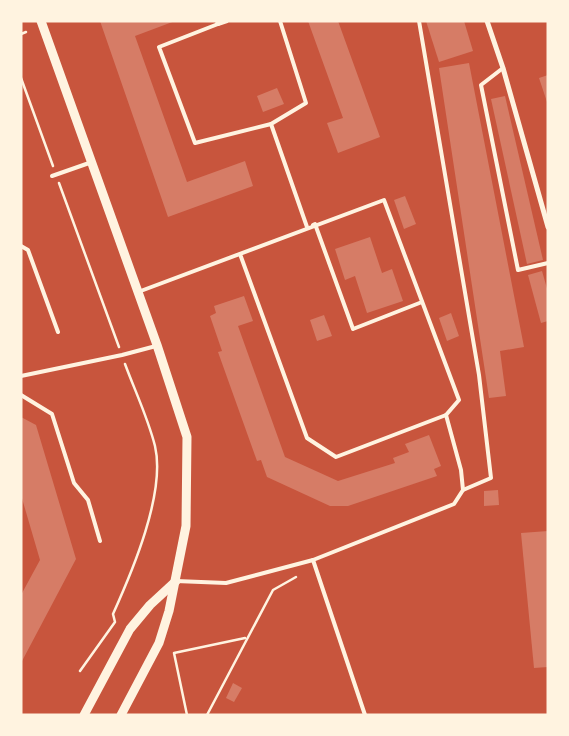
<svg xmlns="http://www.w3.org/2000/svg" width="569" height="736" viewBox="0 0 569 736" font-family="Mulish,sans-serif">
	<rect width="100%" height="100%" fill="#c8553d"/>
	<g fill="#d67c66">
		<polygon points="100,21 175,21 135,36 187,182 245,161 253,186 168,217"/>
		<polygon points="308,21 338,21 380,137 338,153 327,123 343,118"/>
		<polygon points="426,21 464,21 473,51 439,62"/>
		<polygon points="469,63 524,347 500,351 506,396 489,398 439,68"/>
		<polygon points="548,75 548,102 547,102 539,78"/>
		<polygon points="277,88 284,104 263,112 257,96"/>
		<polygon points="505,96 543,260 527,264 491,99"/>
		<polygon points="405,196 416,224 404,229 394,200"/>
		<polygon points="370,237 382,273 392,269 403,301 367,313 355,276 345,280 335,249"/>
		<polygon points="542,271 548,292 548,321 541,323 528,275"/>
		<polygon points="244,296 253,321 238,326 285,457 338,481 395,463 393,458 409,452 405,444 429,435 441,466 434,469 437,476 348,506 330,506 267,477 261,460 257,461 218,352 222,351 210,316 216,313 214,306"/>
		<polygon points="451,313 459,336 447,341 439,318"/>
		<polygon points="324,315 332,336 317,341 310,320"/>
		<polygon points="21,417 36,425 76,559 21,663 21,595 40,560 21,495"/>
		<polygon points="498,490 499,505 484,506 484,491"/>
		<polygon points="548,531 548,667 534,668 521,533"/>
		<polygon points="233,683 242,688 234,702 226,698"/>
	</g>
	<g fill="none" stroke-linecap="round" stroke-linejoin="round">
		<g stroke="#fff3e0" stroke-width="2.5">
			<polyline points="21,34 26,32"/>
			<polyline points="21,78 53,166"/>
			<polyline points="59,183 119,347"/>
			<path d="M 80,671 L 115,622 L 113,614 C 132,572 166,493 155,446 C 148,418 135,391 125,364"/>
			<polyline points="187,715 174,653 245,638"/>
			<polyline points="207,715 273,590 296,577"/>
		</g>
		<g stroke="#fff3e0" stroke-width="4">
			<polyline points="217,21 218,24 159,47 195,143 271,124"/>
			<polyline points="280,21 306,103 271,124 307,227"/>
			<polyline points="419,21 479,375 491,478 463,490"/>
			<polyline points="218,24 227,21"/>
			<polyline points="503,68 481,85 518,270 548,263"/>
			<polyline points="52,176 92,162"/>
			<polyline points="313,225 315,224 353,329 422,302"/>
			<polyline points="21,246 28,250 58,332"/>
			<polyline points="138,292 384,200 459,400 446,415 336,457 307,438 240,254"/>
			<polyline points="21,376 122,355 156,346"/>
			<polyline points="21,395 52,414 74,483 88,500 100,541"/>
			<polyline points="313,560 365,715"/>
			<polyline points="176,581 226,583 313,560 454,504 463,490 461,470 446,415"/>
		</g>
		<polyline stroke="#fff3e0" stroke-width="5" points="487,21 503,68 548,227"/>
		<g stroke="#fff3e0" stroke-width="9">
			<polyline points="41,21 157,345 187,437 186,526 169,611 159,643 121,715"/>
			<polyline points="84,715 130,629 150,605 176,581"/>
		</g>
	</g>
	<rect width="569" height="736" fill="none" stroke="#fff3e0" stroke-width="45"/>
</svg>
